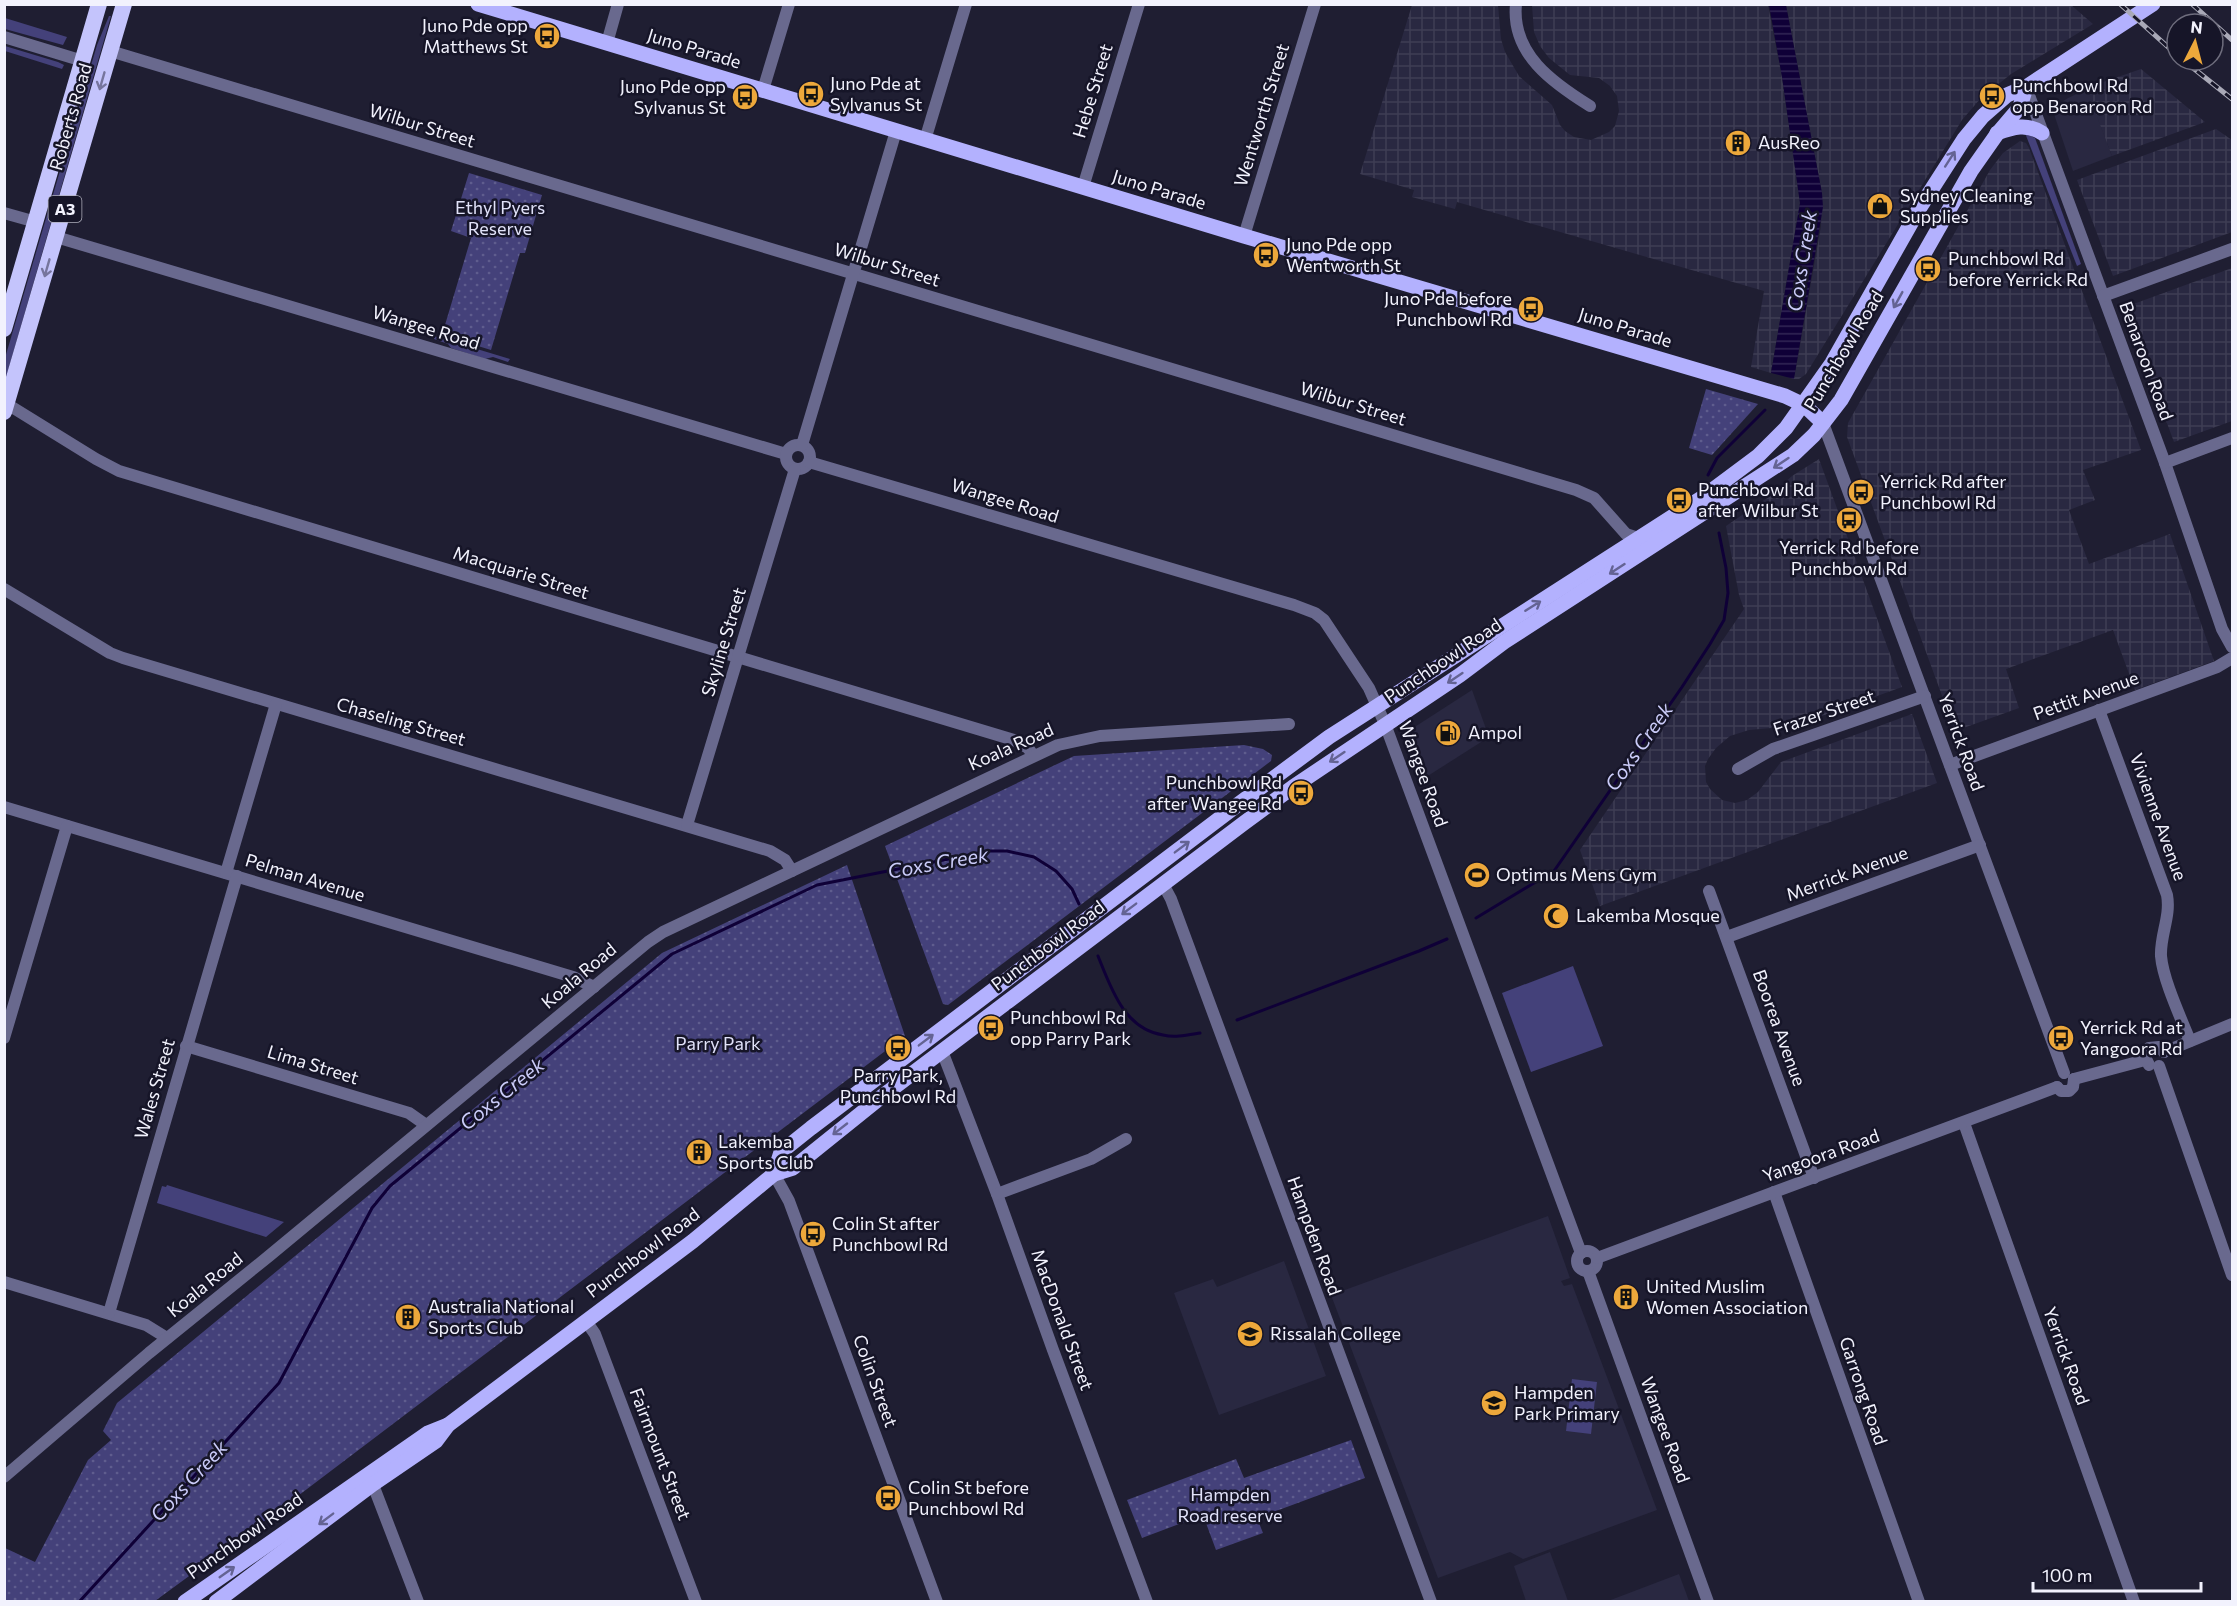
<svg xmlns="http://www.w3.org/2000/svg" width="2237" height="1606" viewBox="0 0 2237 1606" font-family="Commissioner,sans-serif">
	<defs>
		<pattern id="industrial-grid" width="8" height="8" patternUnits="userSpaceOnUse" patternTransform="scale(1.5)"><rect width="8" height="8" fill="#292841"/><path d="M0 4h8M4 0v8" fill="none" stroke="#3e3d54"/></pattern>
		<pattern id="park-dots" width="8" height="8" patternUnits="userSpaceOnUse" patternTransform="scale(1.5)"><rect width="8" height="8" fill="#44417a"/><path d="M2 2h.1M6 6h.1" fill="none" stroke="#5f5d8e" stroke-width="1.8" stroke-linecap="round"/></pattern>
		<pattern id="water-rules" width="6" height="5" patternUnits="userSpaceOnUse" patternTransform="scale(1.5)"><rect width="6" height="5" fill="#0f0037"/><path d="M0 2.5h6" fill="none" stroke="#322655"/></pattern>
	</defs>
	<rect width="100%" height="100%" fill="#1f1e32"/>
	<g fill="#292841">
		<polygon points="2087,89 2112,156 2073,171 2053,111 2057,105 2068,98"/>
		<polygon points="1472,690 1489,737 1423,779 1407,736 1410,730"/>
		<polygon points="1548,1216 1570,1278 1561,1281 1564,1286 1572,1284 1657,1510 1523,1559 1510,1552 1438,1578 1331,1295"/>
		<polygon points="1284,1261 1326,1376 1219,1415 1174,1293 1213,1279 1217,1287"/>
		<polygon points="1550,1552 1568,1601 1526,1601 1514,1566"/>
		<polygon points="1679,1574 1689,1601 1608,1601"/>
	</g>
	<g fill="url(#industrial-grid)">
		<polygon points="1412,5 1498,5 1501,39 1505,52 1519,76 1552,105 1560,125 1565,131 1574,137 1591,140 1609,132 1615,126 1619,111 1617,96 1610,86 1599,78 1570,75 1549,58 1540,46 1534,32 1532,5 1768,5 1782,77 1800,203 1771,373 1751,367 1764,291 1457,202 1455,209 1412,197 1414,190 1360,174"/>
		<polygon points="1786,5 2071,5 2093,24 2011,74 1981,98 1962,120 1806,374 1799,379 1794,379 1821,226 1822,193"/>
		<polygon points="2141,69 2205,122 2112,156 2086,88"/>
		<polygon points="2216,129 2232,140 2232,232 2113,276 2077,180"/>
		<polygon points="2020,141 2026,143 2029,148 2141,450 2083,470 2095,500 2069,510 2089,564 2170,534 2214,661 2135,690 2113,630 2006,669 2019,708 1955,731 1847,437 1848,423 1990,170 2003,153"/>
		<polygon points="2232,268 2232,421 2174,442 2126,313 2128,306"/>
		<polygon points="1819,459 1902,687 1811,720 1783,727 1749,730 1730,736 1716,748 1708,759 1705,766 1706,782 1710,789 1722,800 1735,803 1747,800 1758,792 1781,762 1912,714 1937,783 1600,906 1580,850 1744,609 1739,595 1726,526 1770,496 1792,476"/>
	</g>
	<g fill="#44417a">
		<polygon points="109,16 111,16 5,381 5,358 97,45"/>
		<polygon points="5,18 67,37 63,45 5,29"/>
		<polygon points="5,46 58,62 64,65 62,69 5,51"/>
		<polygon points="2025,133 2035,138 2081,264 2077,266"/>
		<polygon points="434,336 510,359 508,362 493,357 485,359 451,348 448,344 434,339"/>
		<polygon points="1573,966 1603,1046 1531,1072 1502,993"/>
		<polygon points="167,1185 284,1222 266,1237 157,1203 162,1186 166,1187"/>
		<polygon points="1572,1379 1597,1382 1591,1434 1566,1431"/>
	</g>
	<g fill="url(#park-dots)">
		<polygon points="469,173 542,195 525,253 520,253 491,350 442,335 471,238 451,231"/>
		<polygon points="1706,389 1758,404 1712,455 1689,448"/>
		<polygon points="1244,745 1263,749 1272,755 1271,761 948,1005 943,1004 885,846 1074,756"/>
		<polygon points="847,865 905,1036 278,1511 155,1601 7,1602 5,1598 5,1548 35,1562 88,1460 111,1440 103,1431 117,1403 662,953"/>
		<polygon points="1351,1440 1365,1478 1257,1518 1263,1533 1216,1550 1203,1515 1142,1538 1127,1500 1236,1459 1244,1478"/>
	</g>
	<polygon fill="url(#water-rules)" points="1769,5 1786,5 1822,193 1823,207 1794,379 1771,373 1800,203 1782,77"/>
	<g fill="none" stroke-linecap="round" stroke-linejoin="round">
		<g stroke="#0f0037" stroke-width="3">
			<polyline points="1708,475 1717,458 1765,410"/>
			<polyline points="1476,918 1554,871 1682,687 1710,644 1724,620 1728,593 1726,568 1719,533"/>
			<path d="M 1098,956 C 1111,988 1124,1029 1163,1035 C 1175,1038 1188,1035 1200,1033"/>
			<polyline points="1237,1020 1419,951 1447,939"/>
			<polyline points="79,1602 279,1383 372,1208 390,1186 672,954 817,885 989,851 1007,851 1034,857 1056,871 1072,889 1079,904"/>
		</g>
		<g stroke="#69698e" stroke-width="12">
			<path d="M 1516,4 C 1511,54 1553,83 1590,106"/>
			<polyline points="4,37 83,61"/>
			<polyline points="607,43 618,4"/>
			<polyline points="110,51 1576,490 1594,498 1626,534 1638,538"/>
			<polyline points="2026,87 2165,463 2222,629 2232,647"/>
			<polyline points="763,90 789,4"/>
			<polyline points="925,140 966,4"/>
			<polyline points="1083,187 1139,4"/>
			<polyline points="4,213 36,222"/>
			<polyline points="1244,236 1315,4"/>
			<polyline points="56,237 786,454"/>
			<polyline points="2103,296 2232,249"/>
			<polyline points="7,404 96,459 119,471 1014,740 1028,748 1033,755"/>
			<polyline points="1823,423 2064,1073"/>
			<circle cx="798" cy="457" r="12"/>
			<polyline points="802,445 896,131"/>
			<polyline points="809,462 1294,605 1315,613 1324,620 1369,688 1385,724 1581,1253"/>
			<polyline points="2165,463 2232,438"/>
			<polyline points="4,589 110,653 123,658 770,851 785,860 792,871"/>
			<path d="M 2099,710 L 2167,895 C 2171,916 2160,935 2161,956 C 2163,980 2181,1018 2190,1041"/>
			<polyline points="1950,765 2217,667 2232,658"/>
			<polyline points="1738,769 1773,749 1925,696"/>
			<polyline points="4,807 573,977 594,987"/>
			<polyline points="687,825 795,469"/>
			<polyline points="226,873 276,704"/>
			<polyline points="1163,884 1171,899 1431,1602"/>
			<polyline points="1709,891 1814,1178"/>
			<polyline points="1727,937 1980,845"/>
			<polyline points="4,1038 67,826"/>
			<polyline points="186,1046 409,1113 426,1125"/>
			<polyline points="942,1051 997,1194 1053,1350 1147,1602"/>
			<polyline points="2164,1052 2232,1024"/>
			<polyline points="2149,1065 2145,1057 2149,1048 2159,1047 2164,1052"/>
			<polyline points="2159,1066 2232,1275"/>
			<polyline points="2074,1079 2145,1060"/>
			<polyline points="2057,1087 2061,1091 2069,1091 2073,1087 2074,1079"/>
			<polyline points="1964,1123 2134,1602"/>
			<polyline points="774,1174 789,1201 937,1602"/>
			<polyline points="1774,1192 1919,1602"/>
			<polyline points="997,1194 1091,1159 1126,1139"/>
			<circle cx="1587" cy="1261" r="10"/>
			<polyline points="1597,1258 2057,1087"/>
			<polyline points="1588,1271 1708,1602"/>
			<polyline points="4,1282 146,1325 167,1338"/>
			<polyline points="109,1313 237,876"/>
			<polyline points="586,1321 595,1334 696,1602"/>
			<polyline points="4,1477 149,1353 269,1256 648,942 663,932 1058,745 1100,736 1289,724"/>
			<polyline points="370,1477 418,1602"/>
		</g>
		<g stroke="#b3b1fe" stroke-width="15">
			<polyline points="478,4 1244,236 1785,396 1804,405 1823,423"/>
			<path d="M 1997,133 C 2013,127 2027,123 2042,133"/>
			<polyline points="774,1174 781,1152 811,1128 1240,803 1329,737 1703,497 1758,456 1786,428 1832,363 1919,209 1964,139 1983,116 2007,95 2026,87 2153,4"/>
			<polyline points="185,1602 428,1433 448,1425"/>
			<polyline points="216,1602 373,1484 436,1441 448,1425 693,1241 774,1174 793,1168 880,1098 1244,823 1293,787 1460,675 1504,642 1793,455 1814,435 1841,400 1971,171 1997,134 2020,107 2026,87"/>
		</g>
		<g stroke="#c4c4fc" stroke-width="16">
			<polyline points="4,329 99,4"/>
			<polyline points="4,412 124,4"/>
		</g>
		<defs>
			<g id="rail">
				<polyline points="2120,4 2177,55"/>
				<polyline points="2192,4 2232,40"/>
				<polyline points="2183,60 2232,99"/>
			</g>
		</defs>
		<use href="#rail" stroke="#a9a9b7" stroke-width="5"/>
		<use href="#rail" stroke="#161528" stroke-width="3" stroke-dasharray="9" stroke-linecap="butt"/>
	</g>
	<defs><path id="oneway-shaft" d="M-6 0H5M1.5-3L5.5 0L1.5 3" fill="none" stroke-width="1.6" stroke-linecap="round" stroke-linejoin="round" transform="scale(1.5)"/></defs>
	<g stroke="#76759d">
		<use href="#oneway-shaft" transform="translate(102 81) rotate(106)"/>
		<use href="#oneway-shaft" transform="translate(47 268) rotate(106)"/>
	</g>
	<g stroke="#646393">
		<use href="#oneway-shaft" transform="translate(1950 159) rotate(-57)"/>
		<use href="#oneway-shaft" transform="translate(1898 300) rotate(119)"/>
		<use href="#oneway-shaft" transform="translate(1781 463) rotate(146)"/>
		<use href="#oneway-shaft" transform="translate(1617 569) rotate(147)"/>
		<use href="#oneway-shaft" transform="translate(1533 606) rotate(-32)"/>
		<use href="#oneway-shaft" transform="translate(1455 678) rotate(146)"/>
		<use href="#oneway-shaft" transform="translate(1337 757) rotate(146)"/>
		<use href="#oneway-shaft" transform="translate(1182 847) rotate(-37)"/>
		<use href="#oneway-shaft" transform="translate(1129 909) rotate(143)"/>
		<use href="#oneway-shaft" transform="translate(926 1040) rotate(-37)"/>
		<use href="#oneway-shaft" transform="translate(840 1129) rotate(142)"/>
		<use href="#oneway-shaft" transform="translate(326 1519) rotate(143)"/>
		<use href="#oneway-shaft" transform="translate(227 1572) rotate(-35)"/>
	</g>
	<defs>
		<symbol id="bus-disc" viewBox="-11 -11 22 22"><circle r="9.5" fill="#eda83b" stroke="#161528"/><path d="M-5-6H5V4H4V6H2V4H-2V6H-4V4H-5ZM-3.5-4V0h7V-4ZM-3.5 1.2v1.5H-2V1.2ZM2 1.2v1.5H3.5V1.2Z" fill="#111"/></symbol>
		<symbol id="building-disc" viewBox="-11 -11 22 22"><circle r="9.5" fill="#eda83b" stroke="#161528"/><path d="M-4-6H4V6H1V3H-1V6H-4ZM-2.5-4.3h1.7v1.8h-1.7ZM.8-4.3h1.7v1.8H.8ZM-2.5-1h1.7V.8h-1.7ZM.8-1h1.7V.8H.8Z" fill="#111"/></symbol>
		<symbol id="shop-disc" viewBox="-11 -11 22 22"><circle r="9.5" fill="#eda83b" stroke="#161528"/><path d="M-5-2.5h2.3a2.7 3.5 0 0 1 5.4 0H5L5.5 6h-11ZM-1.5-2.5h3a1.5 2.3 0 0 0-3 0Z" fill="#111"/></symbol>
		<symbol id="fuel-disc" viewBox="-11 -11 22 22"><circle r="9.5" fill="#eda83b" stroke="#161528"/><path d="M-5.5-6h7V0h2V4h1.3V-2.5L3-4.5l.8-.8L6-3V5H2.5V1h-1V6h-7ZM-4.2-4.7v3.2H.2V-4.7Z" fill="#111"/></symbol>
		<symbol id="stadium-disc" viewBox="-11 -11 22 22"><circle r="9.5" fill="#eda83b" stroke="#161528"/><path d="M0-5a6.5 5 0 1 0 0 10a6.5 5 0 1 0 0-10ZM-3.5-1.8h7v3.6h-7Z" fill="#111"/></symbol>
		<symbol id="mosque-disc" viewBox="-11 -11 22 22"><circle r="9.5" fill="#eda83b" stroke="#161528"/><path d="M3.5-4.9A6 6 0 1 0 3.5 4.9A5 5 0 1 1 3.5-4.9Z" fill="#111"/></symbol>
		<symbol id="university-disc" viewBox="-11 -11 22 22"><circle r="9.5" fill="#eda83b" stroke="#161528"/><path d="M0-5L7-2L0 1L-7-2ZM-4 1L0 2.5L4 1V4Q0 6-4 4Z" fill="#111"/></symbol>
		<symbol id="school-disc" viewBox="-11 -11 22 22"><circle r="9.5" fill="#eda83b" stroke="#161528"/><path d="M0-5L7-2L0 1L-7-2ZM-4 1L0 2.5L4 1V4Q0 6-4 4Z" fill="#111"/></symbol>
	</defs>
	<g fill-rule="evenodd">
		<use href="#bus-disc" x="532" y="21" width="30" height="30"/>
		<use href="#bus-disc" x="796" y="79" width="30" height="30"/>
		<use href="#bus-disc" x="1977" y="81" width="30" height="30"/>
		<use href="#bus-disc" x="730" y="82" width="30" height="30"/>
		<use href="#building-disc" x="1723" y="128" width="30" height="30"/>
		<use href="#shop-disc" x="1865" y="191" width="30" height="30"/>
		<use href="#bus-disc" x="1251" y="240" width="30" height="30"/>
		<use href="#bus-disc" x="1913" y="254" width="30" height="30"/>
		<use href="#bus-disc" x="1516" y="294" width="30" height="30"/>
		<use href="#bus-disc" x="1846" y="477" width="30" height="30"/>
		<use href="#bus-disc" x="1664" y="485" width="30" height="30"/>
		<use href="#bus-disc" x="1834" y="505" width="30" height="30"/>
		<use href="#fuel-disc" x="1433" y="718" width="30" height="30"/>
		<use href="#bus-disc" x="1286" y="778" width="30" height="30"/>
		<use href="#stadium-disc" x="1462" y="860" width="30" height="30"/>
		<use href="#mosque-disc" x="1541" y="901" width="30" height="30"/>
		<use href="#bus-disc" x="976" y="1013" width="30" height="30"/>
		<use href="#bus-disc" x="2046" y="1023" width="30" height="30"/>
		<use href="#bus-disc" x="883" y="1033" width="30" height="30"/>
		<use href="#building-disc" x="684" y="1137" width="30" height="30"/>
		<use href="#bus-disc" x="798" y="1219" width="30" height="30"/>
		<use href="#building-disc" x="1611" y="1282" width="30" height="30"/>
		<use href="#building-disc" x="393" y="1302" width="30" height="30"/>
		<use href="#university-disc" x="1235" y="1319" width="30" height="30"/>
		<use href="#school-disc" x="1479" y="1388" width="30" height="30"/>
		<use href="#bus-disc" x="873" y="1483" width="30" height="30"/>
	</g>
	<g text-anchor="middle" stroke-width="5" stroke-linejoin="round" paint-order="stroke">
		<rect fill="#161528" stroke="#b0b0bd" stroke-width="1.5" x="48.5" y="196" width="33" height="26" rx="4.5"/>
		<g font-size="16" font-weight="bold" fill="#f2f2fd">
			<text x="65" y="215">A3</text>
		</g>
		<g font-size="18" fill="#f2f2fd" stroke="#161528" text-anchor="start">
			<text x="528" y="32" text-anchor="end">Juno Pde opp<tspan x="528" dy="21">Matthews St</tspan></text>
			<text x="830" y="90">Juno Pde at<tspan x="830" dy="21">Sylvanus St</tspan></text>
			<text x="2012" y="92">Punchbowl Rd<tspan x="2012" dy="21">opp Benaroon Rd</tspan></text>
			<text x="726" y="93" text-anchor="end">Juno Pde opp<tspan x="726" dy="21">Sylvanus St</tspan></text>
			<text x="1758" y="149">AusReo</text>
			<text x="1900" y="202">Sydney Cleaning<tspan x="1900" dy="21">Supplies</tspan></text>
			<text x="1286" y="251">Juno Pde opp<tspan x="1286" dy="21">Wentworth St</tspan></text>
			<text x="1948" y="265">Punchbowl Rd<tspan x="1948" dy="21">before Yerrick Rd</tspan></text>
			<text x="1512" y="305" text-anchor="end">Juno Pde before<tspan x="1512" dy="21">Punchbowl Rd</tspan></text>
			<text x="1880" y="488">Yerrick Rd after<tspan x="1880" dy="21">Punchbowl Rd</tspan></text>
			<text x="1698" y="496">Punchbowl Rd<tspan x="1698" dy="21">after Wilbur St</tspan></text>
			<text x="1849" y="554" text-anchor="middle">Yerrick Rd before<tspan x="1849" dy="21">Punchbowl Rd</tspan></text>
			<text x="1468" y="739">Ampol</text>
			<text x="1282" y="789" text-anchor="end">Punchbowl Rd<tspan x="1282" dy="21">after Wangee Rd</tspan></text>
			<text x="1496" y="881">Optimus Mens Gym</text>
			<text x="1576" y="922">Lakemba Mosque</text>
			<text x="1010" y="1024">Punchbowl Rd<tspan x="1010" dy="21">opp Parry Park</tspan></text>
			<text x="2080" y="1034">Yerrick Rd at<tspan x="2080" dy="21">Yangoora Rd</tspan></text>
			<text x="898" y="1082" text-anchor="middle">Parry Park,<tspan x="898" dy="21">Punchbowl Rd</tspan></text>
			<text x="718" y="1148">Lakemba<tspan x="718" dy="21">Sports Club</tspan></text>
			<text x="832" y="1230">Colin St after<tspan x="832" dy="21">Punchbowl Rd</tspan></text>
			<text x="1646" y="1293">United Muslim<tspan x="1646" dy="21">Women Association</tspan></text>
			<text x="428" y="1313">Australia National<tspan x="428" dy="21">Sports Club</tspan></text>
			<text x="1270" y="1340">Rissalah College</text>
			<text x="1514" y="1399">Hampden<tspan x="1514" dy="21">Park Primary</tspan></text>
			<text x="908" y="1494">Colin St before<tspan x="908" dy="21">Punchbowl Rd</tspan></text>
		</g>
		<g font-size="18" fill="#f2f2fd" stroke="#161528">
			<text transform="translate(694 49) rotate(17)" y="6">Juno Parade</text>
			<text transform="translate(1093 91) rotate(-73)" y="6">Hebe Street</text>
			<text transform="translate(1262 115) rotate(-73)" y="6">Wentworth Street</text>
			<text transform="translate(71 117) rotate(-74)" y="6">Roberts Road</text>
			<text transform="translate(422 126) rotate(17)" y="6">Wilbur Street</text>
			<text transform="translate(1159 190) rotate(17)" y="6">Juno Parade</text>
			<text transform="translate(887 265) rotate(17)" y="6">Wilbur Street</text>
			<text transform="translate(426 328) rotate(17)" y="6">Wangee Road</text>
			<text transform="translate(1625 328) rotate(17)" y="6">Juno Parade</text>
			<text transform="translate(1844 351) rotate(-59)" y="6">Punchbowl Road</text>
			<text transform="translate(2146 361) rotate(70)" y="6">Benaroon Road</text>
			<text transform="translate(1353 404) rotate(17)" y="6">Wilbur Street</text>
			<text transform="translate(1005 501) rotate(17)" y="6">Wangee Road</text>
			<text transform="translate(521 573) rotate(17)" y="6">Macquarie Street</text>
			<text transform="translate(724 642) rotate(-73)" y="6">Skyline Street</text>
			<text transform="translate(1443 661) rotate(-34)" y="6">Punchbowl Road</text>
			<text transform="translate(2086 696) rotate(-20)" y="6">Pettit Avenue</text>
			<text transform="translate(1824 713) rotate(-19)" y="6">Frazer Street</text>
			<text transform="translate(401 722) rotate(16)" y="6">Chaseling Street</text>
			<text transform="translate(1961 742) rotate(70)" y="6">Yerrick Road</text>
			<text transform="translate(1011 747) rotate(-24)" y="6">Koala Road</text>
			<text transform="translate(1423 774) rotate(70)" y="6">Wangee Road</text>
			<text transform="translate(2158 817) rotate(70)" y="6">Vivienne Avenue</text>
			<text transform="translate(1847 874) rotate(-20)" y="6">Merrick Avenue</text>
			<text transform="translate(305 878) rotate(17)" y="6">Pelman Avenue</text>
			<text transform="translate(1048 946) rotate(-37)" y="6">Punchbowl Road</text>
			<text transform="translate(579 976) rotate(-40)" y="6">Koala Road</text>
			<text transform="translate(1779 1028) rotate(70)" y="6">Boorea Avenue</text>
			<text transform="translate(313 1065) rotate(17)" y="6">Lima Street</text>
			<text transform="translate(155 1089) rotate(-74)" y="6">Wales Street</text>
			<text transform="translate(1821 1156) rotate(-20)" y="6">Yangoora Road</text>
			<text transform="translate(1314 1236) rotate(70)" y="6">Hampden Road</text>
			<text transform="translate(643 1253) rotate(-37)" y="6">Punchbowl Road</text>
			<text transform="translate(205 1285) rotate(-39)" y="6">Koala Road</text>
			<text transform="translate(1062 1320) rotate(70)" y="6">MacDonald Street</text>
			<text transform="translate(2066 1356) rotate(70)" y="6">Yerrick Road</text>
			<text transform="translate(875 1381) rotate(70)" y="6">Colin Street</text>
			<text transform="translate(1863 1391) rotate(71)" y="6">Garrong Road</text>
			<text transform="translate(1665 1430) rotate(70)" y="6">Wangee Road</text>
			<text transform="translate(660 1454) rotate(69)" y="6">Fairmount Street</text>
			<text transform="translate(245 1536) rotate(-35)" y="6">Punchbowl Road</text>
		</g>
		<g font-size="18" fill="#e1e2f9" stroke="#161528">
			<text x="500" y="214">Ethyl Pyers<tspan x="500" dy="21">Reserve</tspan></text>
			<text x="718" y="1050">Parry Park</text>
			<text x="1230" y="1501">Hampden<tspan x="1230" dy="21">Road reserve</tspan></text>
		</g>
		<g font-size="20" font-style="italic" fill="#cbccf9" stroke="#161528">
			<text transform="translate(1802 261) rotate(-81)" y="7">Coxs Creek</text>
			<text transform="translate(1639 747) rotate(-55)" y="7">Coxs Creek</text>
			<text transform="translate(938 863) rotate(-10)" y="7">Coxs Creek</text>
			<text transform="translate(502 1094) rotate(-39)" y="7">Coxs Creek</text>
			<text transform="translate(189 1481) rotate(-47)" y="7">Coxs Creek</text>
		</g>
	</g>
	<rect width="2237" height="1606" fill="none" stroke="#f2f2fd" stroke-width="12"/>
	<g transform="translate(2195 42) rotate(6)"><circle r="28" fill="#161528" stroke="#6e6d7d" stroke-width="1.5"/>
	<path d="M0-4.5L10 22L0 15L-10 22Z" fill="#eda83b"/>
	<text y="-9" font-size="16" font-weight="bold" text-anchor="middle" fill="#f2f2fd">N</text>
	</g>
	<path d="M2033 1582v9h168v-9" fill="none" stroke="#f2f2fd" stroke-width="3"/>
	<text x="2042" y="1582" font-size="18" fill="#f2f2fd" stroke="#161528" stroke-width="4.5" paint-order="stroke">100 m</text>
</svg>
